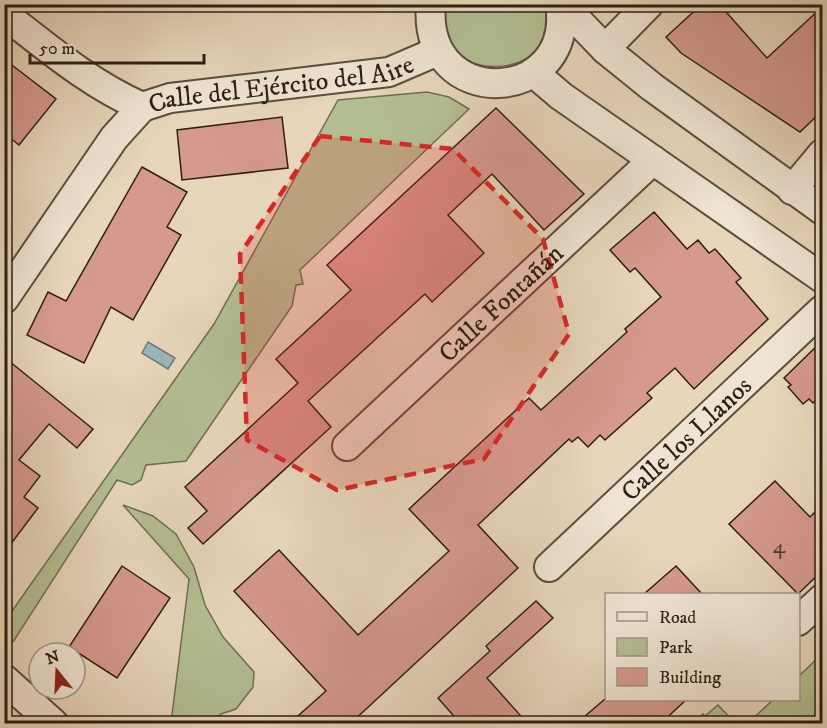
<svg xmlns="http://www.w3.org/2000/svg" width="827" height="728" viewBox="0 0 827 728" font-family="'IM FELL DW Pica',serif">
	<rect width="100%" height="100%" fill="#e7d6ba"/>
	<filter id="stains"><feTurbulence type="fractalNoise" baseFrequency=".00333" numOctaves="4"/><feColorMatrix values="0 0 0 0 .2 0 0 0 0 .09 0 0 0 0 .02 0 0 0 .5 -.17"/></filter>
	<radialGradient id="worn" r=".72"><stop offset=".6" stop-color="#630" stop-opacity="0"/><stop offset="1" stop-color="#630" stop-opacity=".3"/></radialGradient>
	<g fill="#b3be92" stroke="#706e53" stroke-width="1.5">
		<path d="M 447,5 L 545,5 C 568,84 426,90 447,5 Z"/>
		<polygon points="427,92 449,97 469,109 300,270 303,284 296,285 292,306 186,461 146,465 141,480 132,485 117,480 13,642 5,640 5,621 214,324 338,100"/>
		<polygon points="123,505 153,516 176,534 194,567 205,605 223,637 254,672 253,687 236,709 221,714 210,723 171,723 189,579"/>
		<polygon points="822,654 822,723 748,723 773,700 798,700 799,676"/>
		<polygon points="718,705 735,723 685,723 692,723 703,714 705,716"/>
	</g>
	<polygon fill="#9ab7b9" stroke="#6e7a77" stroke-width="1.5" points="148,342 175,358 168,369 142,353"/>
	<g fill="#d6998d" stroke="#2c1f14" stroke-width="1.5">
		<polygon points="702,4 719,4 767,58 822,7 822,111 800,132 681,53 666,37"/>
		<polygon points="4,59 56,99 19,145 4,133"/>
		<polygon points="496,108 584,194 544,230 492,174 448,215 484,253 432,302 425,294 308,401 331,427 203,544 188,528 207,511 185,487 298,383 276,359 351,290 327,265"/>
		<polygon points="282,117 288,168 182,180 177,130"/>
		<polygon points="142,167 187,192 167,227 181,235 133,320 111,307 84,363 27,335 48,292 66,301"/>
		<polygon points="654,212 687,249 698,240 709,253 715,249 741,278 736,282 768,319 694,389 675,368 647,393 652,398 605,440 600,435 588,447 578,437 572,442 569,439 478,525 518,568 351,723 290,723 326,691 234,591 279,550 358,635 449,551 409,509 529,398 541,410 627,332 625,329 661,297 635,268 630,272 610,250"/>
		<polygon points="822,341 822,394 813,403 809,399 803,404 788,387 791,385 784,378"/>
		<polygon points="4,357 93,429 77,448 49,424 19,460 40,476 24,497 38,508 4,553"/>
		<polygon points="775,481 810,517 822,505 822,571 798,594 729,524"/>
		<polygon points="122,566 170,598 117,678 69,647"/>
		<polygon points="676,566 702,594 644,594"/>
		<polygon points="536,601 553,618 487,678 527,723 460,723 438,698 490,651 486,646"/>
		<polygon points="605,699 687,699 661,723 577,723"/>
	</g>
	<g fill="none" stroke-linecap="round" stroke-linejoin="round">
		<defs>
			<g id="minor">
				<path d="M 431,4 C 421,113 576,106 560,4"/>
				<polyline points="561,9 579,22 605,49 652,87 822,210"/>
				<path id="s1" d="M 4,14 C 49,49 90,84 142,107 L 170,98 L 389,72 L 438,51"/>
				<polyline points="605,49 649,4"/>
				<polyline points="534,73 561,96 822,278"/>
				<polyline points="792,190 822,154"/>
				<polyline points="4,299 114,138 142,107"/>
				<path id="s2" d="M 347,446 L 653,160"/>
				<path id="s3" d="M 549,567 L 822,310"/>
				<polyline points="798,621 822,599"/>
				<polyline points="4,679 54,724"/>
			</g>
		</defs>
		<use href="#minor" stroke="#5b4d3e" stroke-width="32"/>
		<use href="#minor" stroke="#efe4d2" stroke-width="28"/>
	</g>
	<path fill="#d62828" fill-opacity="0.2" stroke="#d62828" stroke-width="4.5" stroke-dasharray="12 8" stroke-linejoin="round" d="M 320,136 L 453,149 L 543,239 L 569,334 L 484,459 L 337,490 L 247,440 L 240,254 Z"/>
	<g text-anchor="middle" stroke-width="6" stroke-linejoin="round" paint-order="stroke">
		<g font-size="22" fill="#563e32">
			<text x="779" y="553">4</text>
		</g>
		<g font-size="26" fill="#2c1f14" stroke="#efe4d2">
			<text dy="9" stroke="none"><textPath href="#s1" startOffset="308">Calle del Ejército del Aire</textPath></text>
			<text dy="9" stroke="none"><textPath href="#s2" startOffset="210">Calle Fontañán</textPath></text>
			<text dy="9" stroke="none"><textPath href="#s3" startOffset="188">Calle los Llanos</textPath></text>
		</g>
	</g>
	<rect width="827" height="728" fill="none" stroke="#e7d6ba" stroke-width="24"/>
	<rect x="6" y="6" width="815" height="716" fill="none" stroke="#2c1f14" stroke-width="3"/>
	<rect x="12" y="12" width="803" height="704" fill="none" stroke="#2c1f14" stroke-width="1.5"/>
	<rect x="605" y="593" width="195" height="108" fill="#efe4d2" stroke="#a19586" stroke-width="1.5"/>
	<rect x="617" y="612" width="30" height="9" fill="#efe4d2" stroke="#a19586" stroke-width="1.5"/>
	<text x="659" y="623" font-size="18" fill="#2c1f14">Road</text>
	<rect x="617" y="638" width="30" height="18" fill="#b3be92" stroke="#a19586" stroke-width="1.5"/>
	<text x="659" y="653" font-size="18" fill="#2c1f14">Park</text>
	<rect x="617" y="668" width="30" height="18" fill="#d6998d" stroke="#a19586" stroke-width="1.5"/>
	<text x="659" y="683" font-size="18" fill="#2c1f14">Building</text>
	<g transform="translate(57 671) rotate(342)"><circle r="28" fill="#efe4d2" stroke="#a19586" stroke-width="1.5"/>
	<path d="M0-4.5L10 22L0 15L-10 22Z" fill="#8f2418"/>
	<text y="-9" font-size="16" font-weight="bold" text-anchor="middle" fill="#2c1f14">N</text>
	</g>
	<path d="M30 54v9h174v-9" fill="none" stroke="#2c1f14" stroke-width="3"/>
	<text x="39" y="54" font-size="18" fill="#2c1f14" stroke="#efe4d2" stroke-width="4.5" paint-order="stroke">50 m</text>
	<rect width="100%" height="100%" filter="url(#stains)"/>
	<rect width="100%" height="100%" fill="url(#worn)"/>
</svg>
